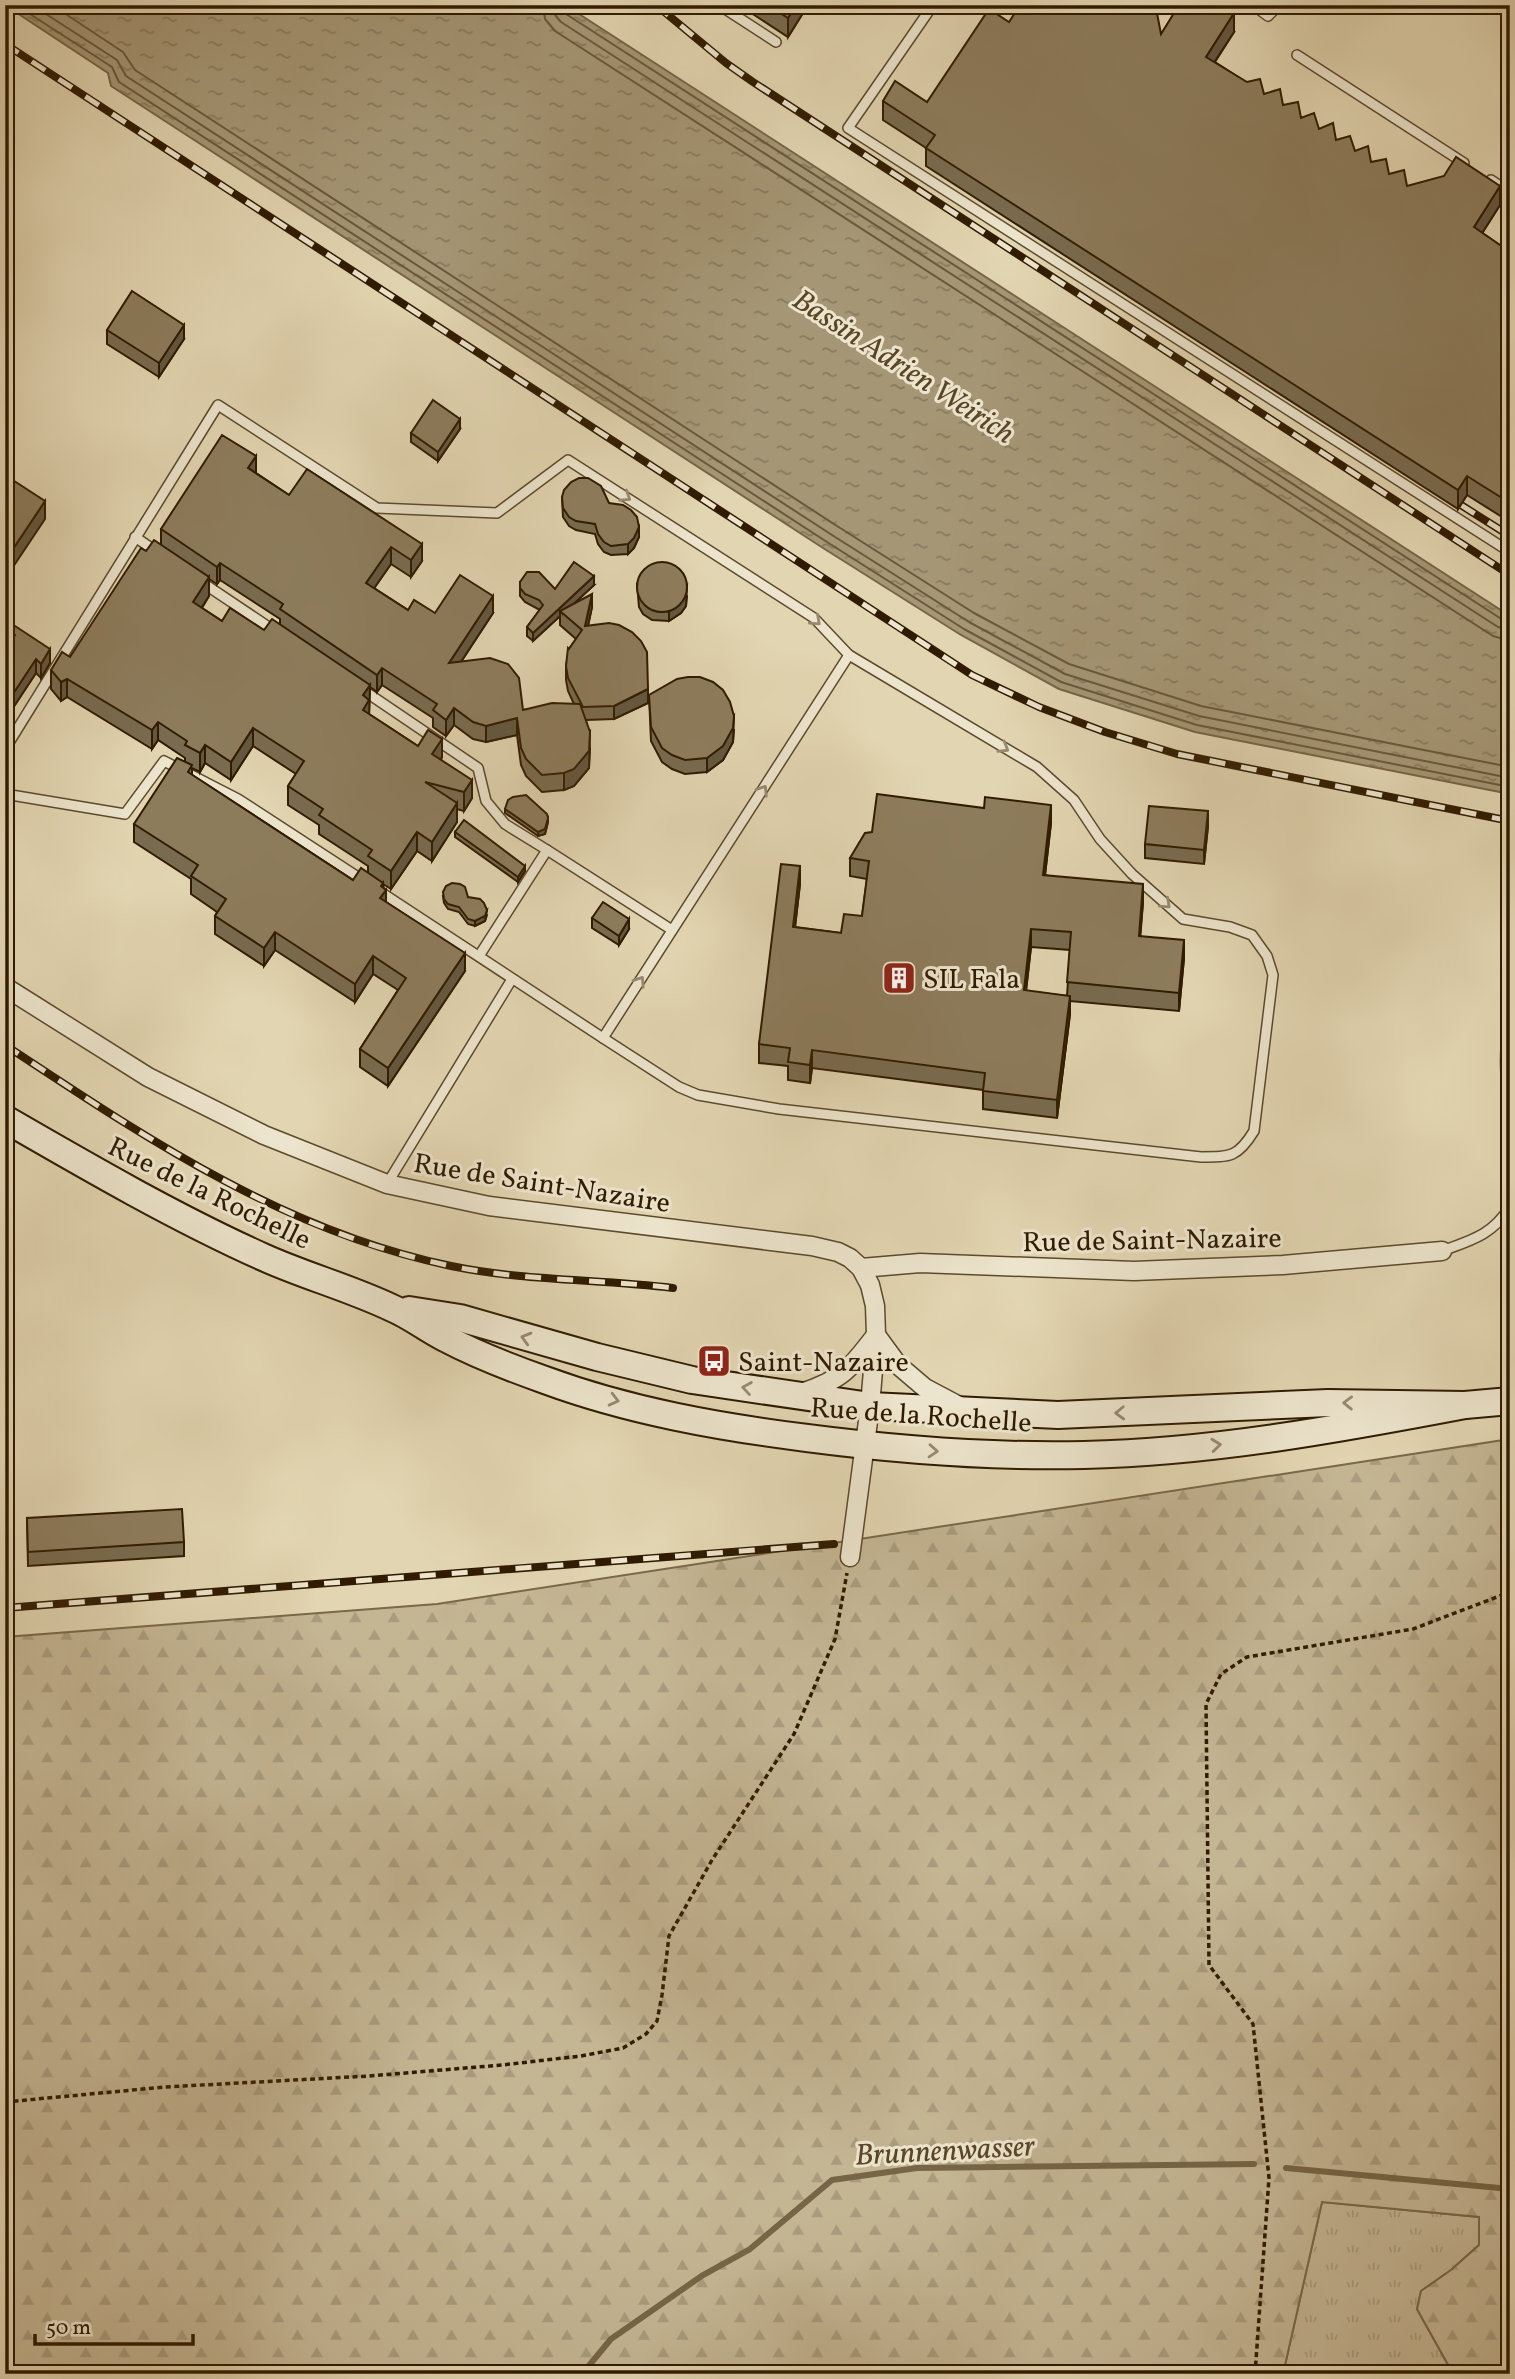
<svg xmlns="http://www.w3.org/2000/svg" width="1515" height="2379" viewBox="0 0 1515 2379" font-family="Vollkorn,serif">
	<defs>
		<pattern id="grass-tufts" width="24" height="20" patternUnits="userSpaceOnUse" patternTransform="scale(1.75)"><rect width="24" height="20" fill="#c4b593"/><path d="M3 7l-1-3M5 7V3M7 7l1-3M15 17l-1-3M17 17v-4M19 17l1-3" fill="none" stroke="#a99b7d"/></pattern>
		<pattern id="forest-firs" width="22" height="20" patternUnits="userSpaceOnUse" patternTransform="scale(1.75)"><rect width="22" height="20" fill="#c4b593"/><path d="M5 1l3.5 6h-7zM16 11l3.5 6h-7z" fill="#a99b7d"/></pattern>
		<pattern id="water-ripples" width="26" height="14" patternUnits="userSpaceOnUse" patternTransform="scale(1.75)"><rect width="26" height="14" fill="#a59675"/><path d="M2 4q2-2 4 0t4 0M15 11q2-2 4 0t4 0" fill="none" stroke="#877a5e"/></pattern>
	</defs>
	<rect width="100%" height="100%" fill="#e2d5b1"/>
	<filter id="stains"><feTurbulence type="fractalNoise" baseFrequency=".00286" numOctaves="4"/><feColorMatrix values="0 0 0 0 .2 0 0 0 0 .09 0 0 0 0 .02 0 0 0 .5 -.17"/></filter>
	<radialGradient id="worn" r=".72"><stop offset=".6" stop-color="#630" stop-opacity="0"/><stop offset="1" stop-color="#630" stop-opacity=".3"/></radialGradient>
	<polygon fill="url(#grass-tufts)" stroke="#7a684a" stroke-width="2" points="1322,2202 1479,2217 1479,2245 1451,2270 1421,2291 1417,2309 1451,2370 1451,2374 1283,2374"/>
	<polygon fill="url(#forest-firs)" stroke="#7a684a" stroke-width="2" points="1510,1439 1510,2374 1451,2374 1451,2370 1417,2309 1421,2291 1451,2270 1479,2245 1479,2217 1322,2202 1283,2374 5,2374 5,1637 437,1604"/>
	<polygon fill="url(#water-ripples)" stroke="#766546" stroke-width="2" points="5,5 565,5 1510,616 1510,794 1195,732 1059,689 961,635 823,548 111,86 108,73"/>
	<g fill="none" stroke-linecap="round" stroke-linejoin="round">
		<g stroke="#6a583a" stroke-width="2">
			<polyline points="16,5 112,67 119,82 827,542 964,629 1061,682 1197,725 1510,787"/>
			<polyline points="32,5 117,60 126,76 832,535 969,622 1065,674 1199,716 1510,778"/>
			<polyline points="52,5 123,52 135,70 837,526 974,613 1069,664 1201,706 1510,767"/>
			<polyline points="543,5 545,19 555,31 1493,636 1510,641"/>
			<polyline points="553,5 555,15 561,22 1498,627 1510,630"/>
			<polyline points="562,5 566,14 1503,620 1510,621"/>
		</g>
		<g stroke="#766546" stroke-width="6">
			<polyline points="1286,2168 1510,2189"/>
			<polyline points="582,2374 611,2339 703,2275 750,2249 832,2180 917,2168 1254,2164"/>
		</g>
		<defs>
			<g id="lane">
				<polyline points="719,5 776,42"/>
				<polyline points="933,5 848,128 1510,552"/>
				<polyline points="1253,5 1268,16 1279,5"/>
				<polyline points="1504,5 1510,9"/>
				<polyline points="1297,55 1464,163"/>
				<polyline points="1491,180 1510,193"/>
				<polyline points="135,537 157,552"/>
				<polyline points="200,581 276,632"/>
				<polyline points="360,688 478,768 486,801 505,824 547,850"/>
				<path d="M 5,749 L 218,405 L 377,508 L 497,513 L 568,460 L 814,618 L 849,655 L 1037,767 L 1074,800 L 1100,839 L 1132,874 L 1183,919 L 1230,927 L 1252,935 L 1267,956 L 1273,975 L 1254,1131 C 1238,1157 1231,1157 1201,1157 L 779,1109 L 698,1095 L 679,1087 L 603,1038 L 376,889"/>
				<polyline points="5,794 125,814 164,761 238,799 364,881"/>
				<polyline points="479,956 547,850 672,930"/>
				<path d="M 1510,1021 C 1504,1049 1504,1074 1510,1102"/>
				<polyline points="603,1038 849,655"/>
				<polyline points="387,1184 512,979"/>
				<path d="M 1442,1251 C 1472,1240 1492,1235 1510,1207"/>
			</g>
			<g id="street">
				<polyline points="5,987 148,1077 264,1135 387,1184 489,1206 812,1246 838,1252 850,1258 861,1268 870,1285 875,1306 876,1335 870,1406 850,1557"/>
				<polyline points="861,1268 920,1263 1134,1271 1283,1265 1442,1251"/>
				<polyline points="876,1335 898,1365 925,1388 959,1406"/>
				<path d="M 801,1393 C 842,1380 851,1368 876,1335"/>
			</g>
			<g id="secondary">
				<path d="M 5,1119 C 88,1167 176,1218 263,1257 C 305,1276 350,1288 392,1308 C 411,1316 427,1329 445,1338 C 477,1355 511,1368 545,1380 C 629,1411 719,1427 807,1438 C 899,1450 991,1457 1084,1455 C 1212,1452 1339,1429 1465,1405"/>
				<polyline points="409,1310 460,1318 597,1357 692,1380 870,1406 1058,1415 1328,1403 1465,1405 1510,1401"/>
			</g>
		</defs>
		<use href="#lane" stroke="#5c4a2c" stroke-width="12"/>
		<use href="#street" stroke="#5c4a2c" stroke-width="21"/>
		<use href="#secondary" stroke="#301b00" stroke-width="30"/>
		<g stroke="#301b00" stroke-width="3.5" stroke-dasharray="5 3.5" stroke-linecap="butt">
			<polyline points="5,2102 165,2087 369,2076 502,2065 581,2056 623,2048 646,2034 657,2021 662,1995 669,1936 712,1860 794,1734 835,1639 847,1573"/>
			<polyline points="1255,2374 1269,2178 1253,2024 1209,1965 1206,1704 1221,1674 1247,1657 1413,1629 1510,1592"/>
		</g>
		<use href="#lane" stroke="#ece4cc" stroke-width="9"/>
		<use href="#street" stroke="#ece4cc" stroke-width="18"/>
		<use href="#secondary" stroke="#ece4cc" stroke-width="26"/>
		<defs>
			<g id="rail">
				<polyline points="656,5 726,63 753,82 1510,575"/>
				<polyline points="5,44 972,675 1039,707 1105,732 1177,754 1510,821"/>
				<polyline points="1461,505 1510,536"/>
				<path d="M 5,1045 C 146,1138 283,1231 451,1266 C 523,1281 599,1279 673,1288"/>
				<polyline points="5,1608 834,1544"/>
			</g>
		</defs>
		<use href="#rail" stroke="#301b00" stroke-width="8"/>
		<use href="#rail" stroke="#ece4cc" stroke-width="5" stroke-dasharray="16" stroke-linecap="butt"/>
	</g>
	<g fill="#796b4f" stroke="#301b00" stroke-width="2" fill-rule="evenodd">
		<polygon points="739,5 808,5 788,37"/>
		<polygon points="1141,14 1161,34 1234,32 1215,62 1264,94 1283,105 1407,186 1500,205 1482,233 1510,252 1510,522 1467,495 1458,509 926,166 926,148 883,120 883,101 927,102 1009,22"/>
		<polygon points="107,330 184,339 159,377 107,344"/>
		<polygon points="460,429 438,461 411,442 411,433"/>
		<path d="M 256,473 L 289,495 L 422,561 L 411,577 L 391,564 L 374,588 L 408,610 L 435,613 L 493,613 L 461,662 L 523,710 L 574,704 L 568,691 L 566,680 L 566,666 L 569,649 L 576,639 L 560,625 L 560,616 L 533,641 L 527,636 L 527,627 L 540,610 L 525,602 L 520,596 L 520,582 L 555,589 L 594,585 L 574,603 L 592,607 L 588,626 L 648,703 L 614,719 L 586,720 L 590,749 L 589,768 L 574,786 L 564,790 L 542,792 L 526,776 L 521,765 L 517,735 L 486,742 L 473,739 L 454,725 L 446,736 L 433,727 L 433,718 L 382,685 L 377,692 L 370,687 L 369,714 L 418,746 L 442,757 L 441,760 L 472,798 L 464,811 L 457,809 L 457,822 L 432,861 L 417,851 L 391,889 L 383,884 L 386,902 L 465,971 L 388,1086 L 360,1067 L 360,1049 L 398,990 L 373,974 L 355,1002 L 275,950 L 264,966 L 215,934 L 215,916 L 217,912 L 191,894 L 191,879 L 134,842 L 134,824 L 185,761 L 185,758 L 158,740 L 152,749 L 67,697 L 61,701 L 51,689 L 51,670 L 70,657 L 146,551 L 161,545 L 161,529 ZM 209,579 L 217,584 L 220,580 L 280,619 L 280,624 L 264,630 L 222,621 L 202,608 L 209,596 ZM 253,746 L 296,774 L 288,786 L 288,805 L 319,825 L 319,834 L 368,866 L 368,873 L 353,880 L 192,775 L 192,768 L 200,772 L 205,763 L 231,780 Z"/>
		<polygon points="562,497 609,503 639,537 634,548 628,554 611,555 604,552 598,544 595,534 576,530 569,526 563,517"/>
		<polygon points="637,584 687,596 686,606 681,613 669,621 652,620 643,614 639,607"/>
		<polygon points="8,628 50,663 41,678 36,673 5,720 5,649 9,643"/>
		<polygon points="649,695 734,730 733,742 723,760 707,772 685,774 672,769 662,762 651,741"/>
		<polygon points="505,809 548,822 545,834 538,836 505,813"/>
		<path d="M 1051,823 L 1045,875 L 1143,902 L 1140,936 L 1184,958 L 1179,1011 L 1070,1001 L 1070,1014 L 1057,1118 L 983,1109 L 983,1090 L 812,1068 L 810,1083 L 788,1080 L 788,1066 L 759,1063 L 759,1044 L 800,884 L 795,927 L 841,933 L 862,916 L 867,879 L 850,876 L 850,858 ZM 1031,947 L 1070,950 L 1067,996 L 1026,991 Z"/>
		<polygon points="1208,826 1204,864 1145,858 1145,844"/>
		<polygon points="455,832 525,871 518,882 455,837"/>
		<polygon points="443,896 468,897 487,915 485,921 475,926 468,924 459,912 448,909 444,903"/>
		<polygon points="592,918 629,929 619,945 592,928"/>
		<polygon points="27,1518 184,1542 184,1556 28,1566"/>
	</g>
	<g fill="#635740" stroke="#301b00" stroke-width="2">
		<polygon points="796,5 808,5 788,37 788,18"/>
		<polygon points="1234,13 1234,32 1206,75 1206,57"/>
		<polygon points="1500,186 1500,205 1474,246 1474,227"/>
		<polygon points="184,325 184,339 159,377 159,363"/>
		<polygon points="1510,410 1510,428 1503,420"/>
		<polygon points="460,419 460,429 438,461 438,452"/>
		<polygon points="256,456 256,473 248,468"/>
		<polygon points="1467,476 1467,495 1458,509 1458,490"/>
		<polygon points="45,501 45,519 5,579 5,561"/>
		<polygon points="639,527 639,537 634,548 628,554 628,544"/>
		<polygon points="422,544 422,561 411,577 411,560"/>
		<polygon points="391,547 391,564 366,600 366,583"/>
		<polygon points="220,563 220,580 217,584 217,567"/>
		<polygon points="594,576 594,585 563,614 560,611 560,616 533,641 533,633"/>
		<polygon points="209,577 209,596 193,621 193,602"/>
		<polygon points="687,586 686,606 681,613 669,621 669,612"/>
		<polygon points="592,594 592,607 585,639 585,626"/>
		<polygon points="493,596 493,613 449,680 449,663"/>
		<polygon points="50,649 50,663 41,678 41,664"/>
		<polygon points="36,659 36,673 5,720 5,706"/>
		<polygon points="382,668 382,685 377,692 377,675"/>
		<polygon points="67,679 67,697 61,701 61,682"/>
		<polygon points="370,685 369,718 363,729 363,695"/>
		<polygon points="648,689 648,703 614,719 614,706"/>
		<polygon points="454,708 454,725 446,736 446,720"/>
		<polygon points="734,716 733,742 723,760 707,772 707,758"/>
		<polygon points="517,718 517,735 486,742 486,726"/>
		<polygon points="158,722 158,740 152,749 152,730"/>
		<polygon points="253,728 253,746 231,780 231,762"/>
		<polygon points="590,732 589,768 574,786 564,790 564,773"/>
		<polygon points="442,739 442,757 432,773 432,754"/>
		<polygon points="205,745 205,763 200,772 200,753"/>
		<polygon points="472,780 472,798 464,811 464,792"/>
		<polygon points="457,803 457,822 432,861 432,842"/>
		<polygon points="1051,805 1051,823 1043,893 1043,875"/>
		<polygon points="1208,811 1208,826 1204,864 1204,850"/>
		<polygon points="548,818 548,822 545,834 538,836 538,832"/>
		<polygon points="417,832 417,851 391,889 391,871"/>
		<polygon points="525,866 525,871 518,882 518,877"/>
		<polygon points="800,866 800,884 793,945 793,927"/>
		<polygon points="383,883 383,894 386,890 386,908 380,898 381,886"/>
		<polygon points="1143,884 1143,902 1139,954 1139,936"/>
		<polygon points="487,910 485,921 475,926 475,921"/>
		<polygon points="629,919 629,929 619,945 619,936"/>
		<polygon points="1031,929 1031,947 1024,1008 1024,990"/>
		<polygon points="275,932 275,950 264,966 264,948"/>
		<polygon points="1184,940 1184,958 1179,1011 1179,993"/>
		<polygon points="465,953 465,971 388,1086 388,1068"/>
		<polygon points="373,956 373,974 355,1002 355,984"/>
		<polygon points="1070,996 1070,1014 1057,1118 1057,1100"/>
		<polygon points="812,1050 812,1068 810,1083 810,1065"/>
	</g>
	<g fill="#8d7c5c" stroke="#301b00" stroke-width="2">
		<polygon points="768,5 796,5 788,18"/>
		<polygon points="1020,5 1139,5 1141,14 1156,8 1161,34 1179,5 1222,5 1234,13 1206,57 1247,82 1260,79 1264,94 1280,89 1283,105 1298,102 1301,118 1314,113 1319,129 1333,123 1336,140 1350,136 1355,151 1368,146 1371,162 1386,159 1389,174 1404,170 1407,186 1444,176 1456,157 1500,186 1474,227 1510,252 1510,410 1503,420 1510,425 1510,503 1467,476 1458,490 926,148 935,135 883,101 895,81 927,102 989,9 1009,22"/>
		<polygon points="132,291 184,325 159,363 107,330"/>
		<polygon points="433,400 460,419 438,452 411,433"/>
		<polygon points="222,435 256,456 248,468 289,495 307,469 422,544 411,560 391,547 366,583 408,610 414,600 435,613 460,575 493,596 449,663 490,658 508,664 519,678 523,710 552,703 580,704 590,732 589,751 574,769 564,773 542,775 526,759 521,748 517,718 486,726 473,722 454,708 446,720 433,710 437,704 382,668 377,675 280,609 283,604 220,563 217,567 161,529"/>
		<polygon points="5,475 45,501 5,561"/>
		<polygon points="579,478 588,478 601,486 609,503 623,505 631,510 637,517 639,527 634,538 628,544 611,546 604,542 598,534 595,524 576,521 569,517 563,508 562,497 564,490 571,482"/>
		<polygon points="154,540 209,577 193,602 222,621 230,608 264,630 272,619 370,685 363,695 369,700 363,710 418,746 428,730 442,739 432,754 472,780 464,792 425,782 457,803 432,842 417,832 391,871 368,856 372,850 319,815 323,809 288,786 304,761 253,728 231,762 205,745 200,753 185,745 187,741 158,722 152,730 67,679 61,682 51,670 62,652 70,657 141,548 146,551"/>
		<polygon points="574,562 594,576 533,633 527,627 543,605 539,600 525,594 520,588 520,582 527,572 539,572 555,589"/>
		<circle cx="662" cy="587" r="25"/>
		<polygon points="592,594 585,626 609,623 619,625 632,632 641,641 647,652 648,689 614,706 583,707 568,678 566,666 568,648 569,649 582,630 560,611"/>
		<polygon points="12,624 50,649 41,664 36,659 5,706 5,649 15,635 8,628"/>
		<polygon points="688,677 700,677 713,682 723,690 730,702 734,716 733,728 723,746 707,758 685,760 672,755 662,748 651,727 649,695 677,679"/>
		<polygon points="177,758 192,765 188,772 353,880 361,868 383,883 381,886 386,890 380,898 465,953 388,1068 360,1049 406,978 373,956 355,984 275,932 264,948 215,916 226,899 191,876 198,865 134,824"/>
		<polygon points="877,794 984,808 985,797 1051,805 1043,875 1143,884 1139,936 1184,940 1179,993 1067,982 1071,932 1031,929 1024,990 1070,996 1057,1100 983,1091 985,1073 812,1050 810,1065 788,1062 790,1048 759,1044 781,864 800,866 793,927 841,933 844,914 862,916 869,861 850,858 865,833 872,832"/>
		<polygon points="526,795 547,814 548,818 545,829 538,832 505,809 508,800 513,797"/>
		<polygon points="1149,806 1208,811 1204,850 1145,844"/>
		<polygon points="464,820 525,866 518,877 455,832"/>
		<polygon points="452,883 460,884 465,887 468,897 480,899 484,903 487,910 485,916 475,921 468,919 459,907 448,904 444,899 443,892 446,886"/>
		<polygon points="603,902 629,919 619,936 592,918"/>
		<polygon points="182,1509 184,1542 28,1552 27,1518"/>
	</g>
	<defs><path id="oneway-chevron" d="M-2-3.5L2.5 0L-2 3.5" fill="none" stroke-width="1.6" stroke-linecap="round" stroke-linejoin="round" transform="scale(1.75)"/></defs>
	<g stroke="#978a70">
		<use href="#oneway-chevron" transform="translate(626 497) rotate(33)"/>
		<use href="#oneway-chevron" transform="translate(816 621) rotate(42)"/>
		<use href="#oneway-chevron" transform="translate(1004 748) rotate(31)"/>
		<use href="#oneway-chevron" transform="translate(763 790) rotate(-57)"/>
		<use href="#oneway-chevron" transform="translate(1166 904) rotate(42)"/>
		<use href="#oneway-chevron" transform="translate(640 981) rotate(-57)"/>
		<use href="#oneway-chevron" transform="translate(526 1338) rotate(-164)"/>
		<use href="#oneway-chevron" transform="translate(747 1388) rotate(-171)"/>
		<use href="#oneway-chevron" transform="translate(614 1400) rotate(14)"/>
		<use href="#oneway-chevron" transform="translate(1348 1403) rotate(-179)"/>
		<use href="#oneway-chevron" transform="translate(1120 1413) rotate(178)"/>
		<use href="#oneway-chevron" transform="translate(1216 1445) rotate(-6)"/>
		<use href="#oneway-chevron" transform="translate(933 1451) rotate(4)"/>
	</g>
	<defs>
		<symbol id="building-square" viewBox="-11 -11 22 22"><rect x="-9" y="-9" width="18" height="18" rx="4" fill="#8f2418" stroke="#ece4cc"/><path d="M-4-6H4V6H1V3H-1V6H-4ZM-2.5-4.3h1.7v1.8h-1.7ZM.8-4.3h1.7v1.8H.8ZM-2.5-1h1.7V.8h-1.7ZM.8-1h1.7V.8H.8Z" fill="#fff"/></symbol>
		<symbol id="bus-square" viewBox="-11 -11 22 22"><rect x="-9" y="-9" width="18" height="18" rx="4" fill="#8f2418" stroke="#ece4cc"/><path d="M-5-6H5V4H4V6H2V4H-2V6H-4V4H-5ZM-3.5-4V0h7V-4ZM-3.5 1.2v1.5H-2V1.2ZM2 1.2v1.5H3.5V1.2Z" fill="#fff"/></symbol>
	</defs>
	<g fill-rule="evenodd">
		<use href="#building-square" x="880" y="959" width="38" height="38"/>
		<use href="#bus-square" x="695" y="1342" width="38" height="38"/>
	</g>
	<g text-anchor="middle" stroke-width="6" stroke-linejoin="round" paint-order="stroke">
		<g font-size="28" fill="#301b00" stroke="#ece4cc" text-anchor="start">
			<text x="923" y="988">SIL Fala</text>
			<text x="738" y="1371">Saint-Nazaire</text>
		</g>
		<g font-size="28" fill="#301b00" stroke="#ece4cc">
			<text transform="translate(542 1182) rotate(9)" y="10">Rue de Saint-Nazaire</text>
			<text transform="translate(210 1192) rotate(26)" y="10">Rue de la Rochelle</text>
			<text transform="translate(1152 1239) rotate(-1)" y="10">Rue de Saint-Nazaire</text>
			<text transform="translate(921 1414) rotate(4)" y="10">Rue de la Rochelle</text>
		</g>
		<g font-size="30" font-style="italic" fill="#594629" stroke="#ece4cc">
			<text transform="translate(904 366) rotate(33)" y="10">Bassin Adrien Weirich</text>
			<text transform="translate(945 2150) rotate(-3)" y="10">Brunnenwasser</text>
		</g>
	</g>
	<rect width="1515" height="2379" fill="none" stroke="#e2d5b1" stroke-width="28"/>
	<rect x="7" y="7" width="1501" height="2365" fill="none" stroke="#301b00" stroke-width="3.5"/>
	<rect x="14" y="14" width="1487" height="2351" fill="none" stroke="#301b00" stroke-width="2"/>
	<path d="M35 2334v10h158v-10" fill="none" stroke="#301b00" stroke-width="3.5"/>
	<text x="46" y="2334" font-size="21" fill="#301b00" stroke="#ece4cc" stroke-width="5" paint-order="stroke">50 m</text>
	<rect width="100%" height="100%" filter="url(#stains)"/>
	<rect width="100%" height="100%" fill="url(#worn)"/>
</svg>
